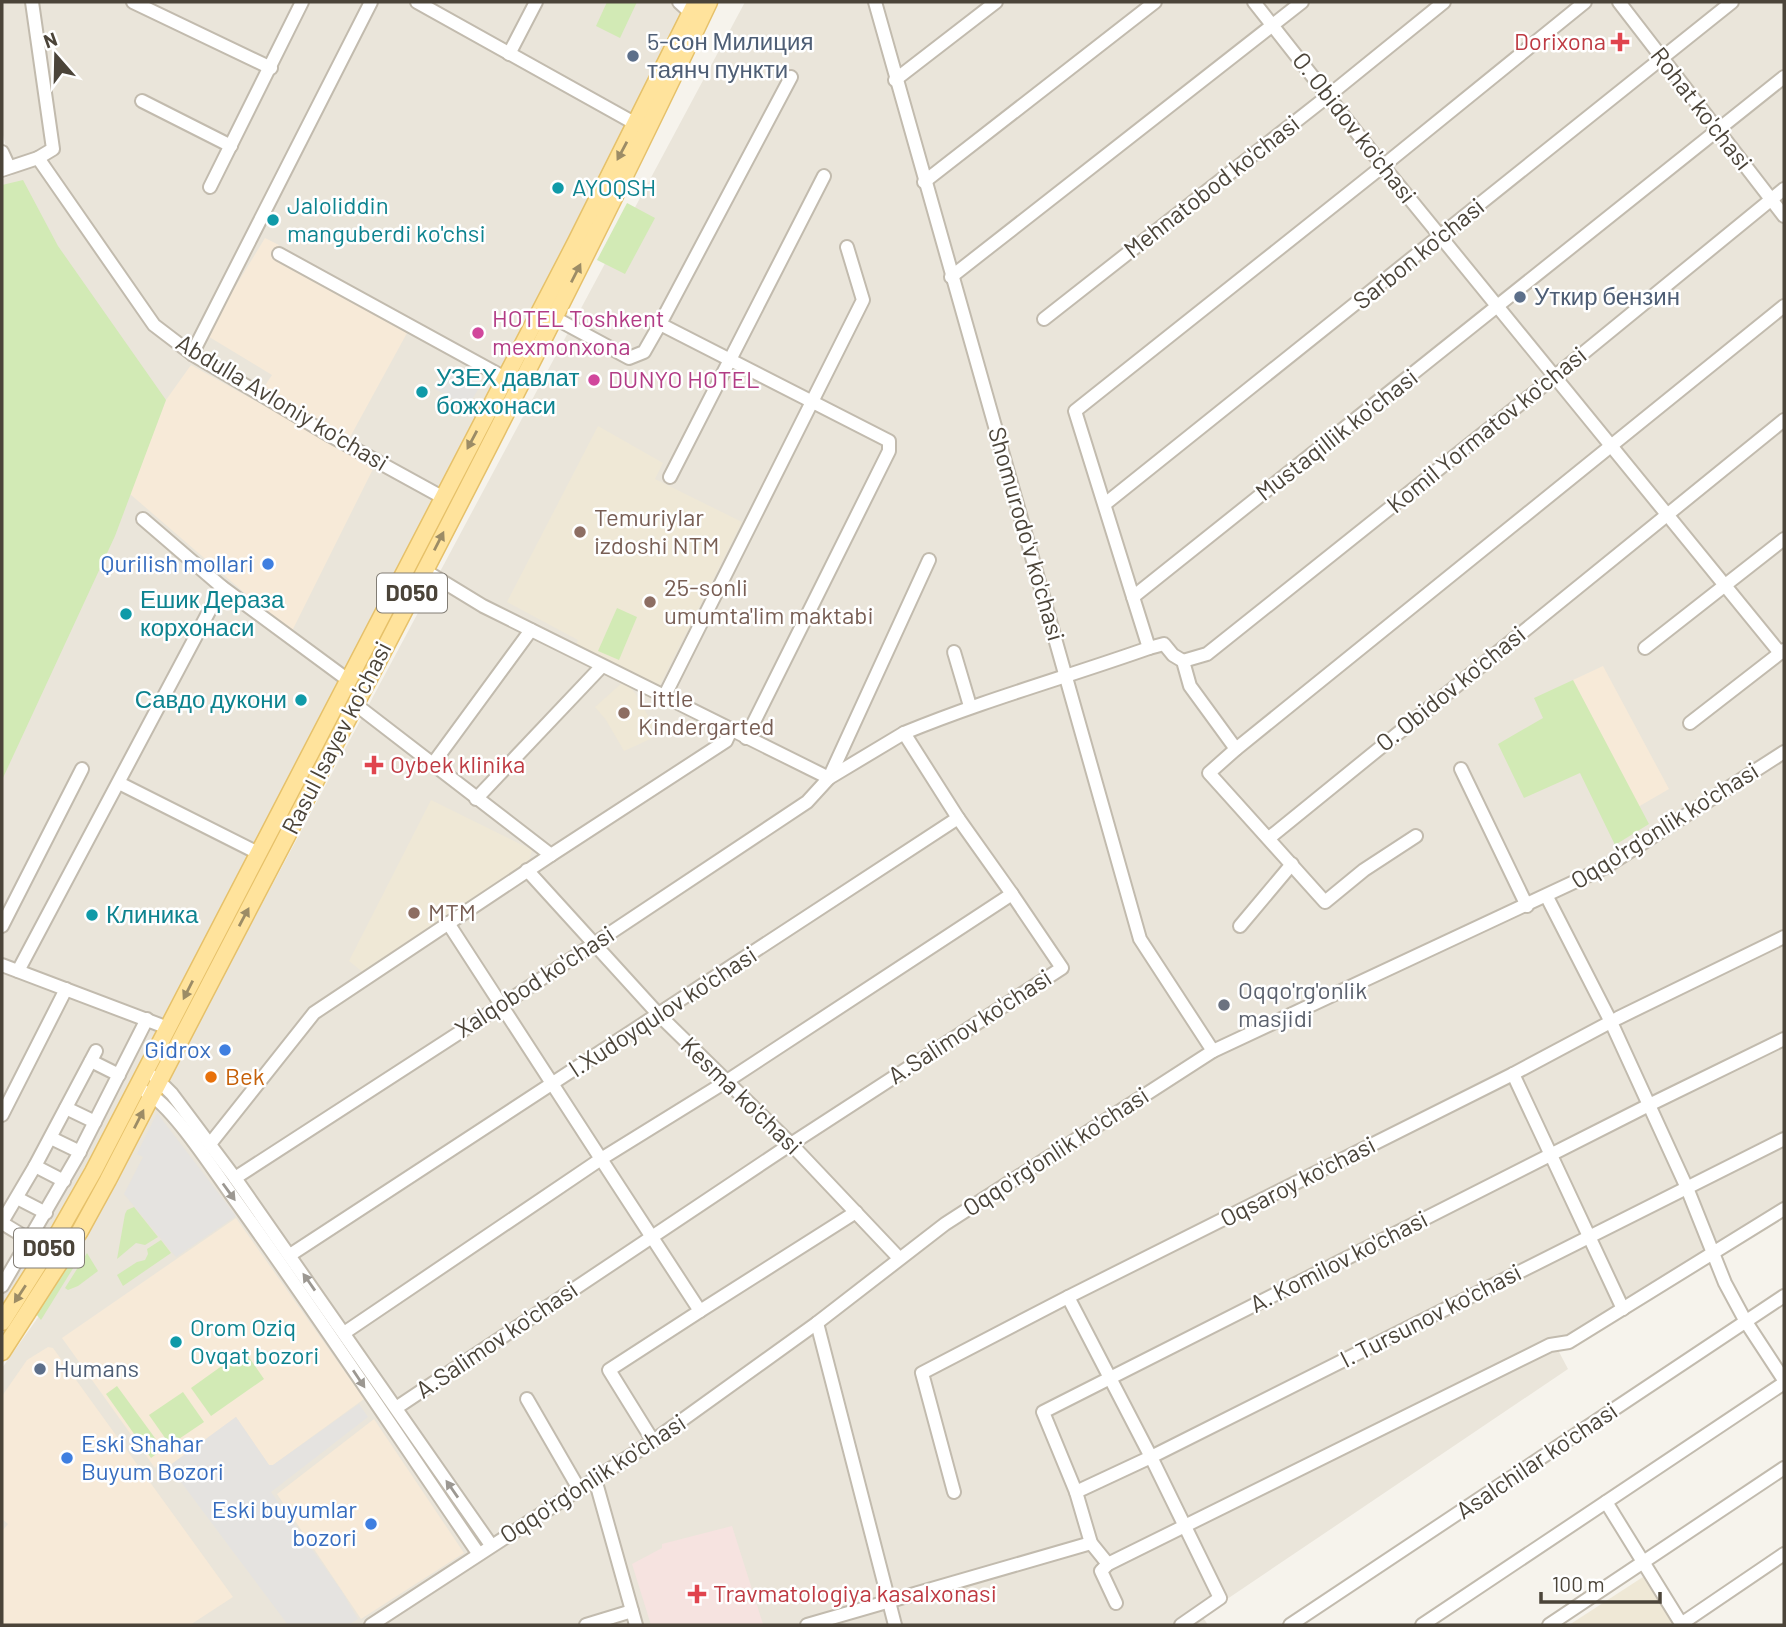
<svg xmlns="http://www.w3.org/2000/svg" width="1786" height="1627" viewBox="0 0 1786 1627" font-family="Barlow,sans-serif">
	<rect width="100%" height="100%" fill="#f6f3ec"/>
	<g fill="#eae5da">
		<polygon points="2,2 691,2 63,1216 2,1309 2,179 13,175 2,131"/>
		<polygon points="745,2 1784,2 1784,1216 1558,1350 1568,1369 1202,1616 1208,1625 2,1625 2,1368 49,1302"/>
	</g>
	<g fill="#f7ead8">
		<polygon points="265,238 279,245 272,258 407,333 349,439 264,387 272,375 206,335"/>
		<polygon points="191,365 374,467 291,633 130,494 166,400"/>
		<polygon points="1603,666 1669,789 1638,807 1573,680"/>
		<polygon points="236,1218 364,1399 273,1465 269,1465 236,1417 169,1466 164,1460 155,1468 62,1338"/>
		<polygon points="48,1347 53,1348 233,1597 190,1625 2,1625 2,1531 8,1524 2,1519 2,1396 27,1360"/>
		<polygon points="374,1419 464,1553 361,1619 277,1494"/>
	</g>
	<g fill="#efe8d6">
		<polygon points="598,426 663,463 655,479 742,522 659,687 576,645 578,640 507,602"/>
		<polygon points="624,681 635,693 659,735 624,751 606,720 595,707"/>
		<polygon points="431,800 532,850 528,865 364,973 349,961"/>
		<polygon points="1643,1577 1673,1625 1569,1625"/>
	</g>
	<polygon fill="#f6e3e0" points="732,1526 763,1624 651,1625 632,1564 662,1548 662,1544"/>
	<g fill="#d2eab5">
		<polygon points="607,2 637,2 620,38 596,26"/>
		<polygon points="23,180 58,246 166,400 115,536 2,780 2,185"/>
		<polygon points="627,203 655,218 625,274 597,260"/>
		<polygon points="617,608 637,617 619,660 598,651"/>
		<polygon points="1573,680 1649,824 1615,845 1580,773 1524,798 1498,744 1543,718 1534,698"/>
		<polygon points="134,1207 158,1237 145,1245 136,1243 117,1259 125,1214 127,1210"/>
		<polygon points="161,1240 171,1253 123,1286 117,1275 137,1262 145,1260 148,1254 147,1249"/>
		<polygon points="81,1242 85,1249 41,1320 36,1314"/>
		<polygon points="87,1253 98,1271 78,1286 68,1290 65,1288"/>
		<polygon points="244,1350 264,1379 211,1416 191,1388"/>
		<polygon points="117,1386 163,1449 151,1458 106,1394"/>
		<polygon points="183,1392 204,1422 170,1445 149,1415"/>
	</g>
	<g fill="#e5e3e0">
		<polygon points="447,366 481,384 468,407 435,389"/>
		<polygon points="157,1113 236,1216 176,1257 124,1194 143,1157 137,1154"/>
		<polygon points="359,1404 368,1417 271,1492 341,1590 358,1619 348,1625 288,1625 169,1466 236,1417 269,1465 273,1465"/>
	</g>
	<g fill="none" stroke-linecap="round" stroke-linejoin="round">
		<defs>
			<g id="minor">
				<polyline points="133,2 271,68"/>
				<polyline points="417,2 636,124"/>
				<polyline points="679,2 691,13"/>
				<polyline points="875,2 1140,939 1213,1051"/>
				<polyline points="1254,2 1383,166 1780,653"/>
				<polyline points="1619,2 1784,216"/>
				<polyline points="509,54 536,2"/>
				<polyline points="895,80 996,2"/>
				<polyline points="142,101 231,146"/>
				<polyline points="2,152 9,167"/>
				<polyline points="38,158 154,325 192,354 331,436 442,497"/>
				<polyline points="2,170 38,158 53,149 32,2"/>
				<polyline points="924,182 1155,2"/>
				<polyline points="210,187 302,2"/>
				<polyline points="279,254 505,378"/>
				<polyline points="951,277 1302,2"/>
				<polyline points="553,317 629,358 644,352 660,324 889,441 889,451 746,738"/>
				<polyline points="1044,319 1328,96 1444,2"/>
				<polyline points="660,324 791,77"/>
				<polyline points="192,354 371,2"/>
				<polyline points="670,477 824,176"/>
				<polyline points="1105,504 1732,2"/>
				<polyline points="143,519 222,587 348,680"/>
				<polyline points="424,570 483,606 829,778"/>
				<polyline points="1133,597 1075,411 1383,166 1585,2"/>
				<polyline points="1149,648 1164,644 1173,655 1183,661 1190,686 1236,749"/>
				<polyline points="1645,648 1784,539"/>
				<polyline points="954,652 970,706"/>
				<polyline points="1183,661 1207,654 1554,377 1784,189"/>
				<polyline points="664,697 863,300 847,247"/>
				<polyline points="355,704 551,855"/>
				<polyline points="1690,723 1784,650"/>
				<path d="M 904,733 C 984,700 1067,677 1149,648 L 1133,597 L 1784,77"/>
				<polyline points="432,765 531,630"/>
				<polyline points="1461,769 1527,906"/>
				<polyline points="829,778 904,733 958,818"/>
				<polyline points="119,783 258,853"/>
				<polyline points="476,799 602,666"/>
				<polyline points="1416,836 1364,870 1325,902 1209,773 1236,749 1784,306"/>
				<polyline points="1269,838 1784,420"/>
				<polyline points="527,870 659,1015 791,1144 899,1258"/>
				<polyline points="1547,897 1611,1022 1687,1188 1725,1283 1746,1322 1784,1380"/>
				<polyline points="2,926 82,769"/>
				<polyline points="1240,926 1292,864"/>
				<polyline points="2,965 168,1028"/>
				<polyline points="18,971 222,587"/>
				<polyline points="91,1061 119,1075"/>
				<polyline points="1513,1074 1623,1309"/>
				<polyline points="155,1077 172,1094 235,1178 491,1545"/>
				<path d="M 146,1092 C 171,1104 213,1169 231,1194 C 316,1312 396,1433 478,1553"/>
				<polyline points="66,1108 95,1122"/>
				<polyline points="2,1115 66,989"/>
				<polyline points="51,1138 80,1152"/>
				<polyline points="210,1144 314,1013 551,855 726,741 731,730"/>
				<polyline points="35,1166 64,1181"/>
				<polyline points="235,1178 502,1005 807,802 829,778 929,560"/>
				<polyline points="17,1198 46,1213"/>
				<polyline points="2,1222 35,1166 96,1051"/>
				<polyline points="2,1223 30,1240"/>
				<polyline points="290,1255 958,818 1012,894"/>
				<polyline points="2,1286 77,1157 147,1019"/>
				<polyline points="1068,1297 1151,1457 1220,1598 1181,1625"/>
				<polyline points="700,1311 856,1212"/>
				<polyline points="817,1323 895,1625"/>
				<polyline points="344,1333 601,1159 700,1311 609,1370 653,1441"/>
				<polyline points="527,1399 579,1489"/>
				<polyline points="396,1408 791,1144 1062,968 1012,894 727,1081 601,1159 448,923"/>
				<polyline points="595,1479 636,1625"/>
				<polyline points="954,1492 922,1373 1068,1297 1513,1074 1618,1018 1784,937"/>
				<polyline points="1076,1492 1151,1457 1784,1139"/>
				<polyline points="1606,1502 1682,1625"/>
				<polyline points="1108,1564 1091,1543 1076,1492 1043,1412 1649,1105 1784,1039"/>
				<polyline points="1116,1603 1101,1571 1108,1564 1550,1345 1569,1342 1784,1209"/>
				<polyline points="1681,1624 1784,1554"/>
				<polyline points="371,1625 653,1441 817,1323 945,1224 1213,1051 1604,868 1784,752"/>
				<polyline points="586,1625 632,1611"/>
				<polyline points="807,1625 1091,1543"/>
				<polyline points="1290,1625 1784,1296"/>
				<polyline points="1422,1625 1784,1383"/>
				<polyline points="1549,1625 1784,1468"/>
			</g>
			<g id="major">
				<polyline points="2,1322 60,1230 93,1172 576,242 696,2"/>
				<path d="M 2,1352 L 80,1231 L 108,1180 C 310,788 520,400 709,2"/>
			</g>
		</defs>
		<use href="#minor" stroke="#c2bbae" stroke-width="16"/>
		<use href="#major" stroke="#e6c16a" stroke-width="19"/>
		<use href="#minor" stroke="#fff" stroke-width="12"/>
		<use href="#major" stroke="#ffe39c" stroke-width="16"/>
	</g>
	<defs><path id="oneway-solid" d="M-6-.8H1V-3.2L6.5 0L1 3.2V.8H-6Z" transform="scale(1.75)"/></defs>
	<g fill="#9c8c66">
		<use href="#oneway-solid" transform="translate(622 151) rotate(118)"/>
		<use href="#oneway-solid" transform="translate(576 273) rotate(-63)"/>
		<use href="#oneway-solid" transform="translate(472 440) rotate(118)"/>
		<use href="#oneway-solid" transform="translate(439 541) rotate(-63)"/>
		<use href="#oneway-solid" transform="translate(244 917) rotate(-62)"/>
		<use href="#oneway-solid" transform="translate(188 990) rotate(117)"/>
		<use href="#oneway-solid" transform="translate(139 1119) rotate(-63)"/>
		<use href="#oneway-solid" transform="translate(20 1294) rotate(123)"/>
	</g>
	<g fill="#9c9892">
		<use href="#oneway-solid" transform="translate(229 1192) rotate(54)"/>
		<use href="#oneway-solid" transform="translate(309 1282) rotate(-125)"/>
		<use href="#oneway-solid" transform="translate(359 1379) rotate(56)"/>
		<use href="#oneway-solid" transform="translate(452 1489) rotate(-125)"/>
	</g>
	<g fill="#e0444e" stroke="#fff" stroke-width="2.5">
		<path d="M1616.5 31.5h7v7h7v7h-7v7h-7v-7h-7v-7h7z"/>
		<path d="M370.5 754.5h7v7h7v7h-7v7h-7v-7h-7v-7h7z"/>
		<path d="M693.5 1583.5h7v7h7v7h-7v7h-7v-7h-7v-7h7z"/>
	</g>
	<g fill="#5c6f8a" stroke="#fff" stroke-width="2.5">
		<circle cx="633" cy="56" r="7"/>
		<circle cx="1520" cy="297" r="7"/>
		<circle cx="40" cy="1369" r="7"/>
	</g>
	<g fill="#0f9aa8" stroke="#fff" stroke-width="2.5">
		<circle cx="558" cy="188" r="7"/>
		<circle cx="273" cy="220" r="7"/>
		<circle cx="422" cy="392" r="7"/>
		<circle cx="126" cy="614" r="7"/>
		<circle cx="301" cy="700" r="7"/>
		<circle cx="92" cy="915" r="7"/>
		<circle cx="176" cy="1342" r="7"/>
	</g>
	<g fill="#d1479c" stroke="#fff" stroke-width="2.5">
		<circle cx="478" cy="333" r="7"/>
		<circle cx="594" cy="380" r="7"/>
	</g>
	<g fill="#8d6e63" stroke="#fff" stroke-width="2.5">
		<circle cx="580" cy="532" r="7"/>
		<circle cx="650" cy="602" r="7"/>
		<circle cx="624" cy="713" r="7"/>
		<circle cx="414" cy="913" r="7"/>
	</g>
	<g fill="#3f7fe0" stroke="#fff" stroke-width="2.5">
		<circle cx="268" cy="564" r="7"/>
		<circle cx="225" cy="1050" r="7"/>
		<circle cx="67" cy="1458" r="7"/>
		<circle cx="371" cy="1524" r="7"/>
	</g>
	<circle fill="#6b7280" stroke="#fff" stroke-width="2.5" cx="1224" cy="1005" r="7"/>
	<circle fill="#e8710a" stroke="#fff" stroke-width="2.5" cx="211" cy="1077" r="7"/>
	<g text-anchor="middle" stroke-width="5" stroke-linejoin="round" paint-order="stroke">
		<g fill="#fff" stroke="#817c74" stroke-width="2">
			<rect x="377" y="573.5" width="70" height="39" rx="5"/>
			<rect x="14" y="1228.5" width="70" height="39" rx="5"/>
		</g>
		<g font-size="23" font-weight="bold" fill="#4b4439">
			<text x="412" y="601">D050</text>
			<text x="49" y="1256">D050</text>
		</g>
		<g font-size="24" fill="#4e5e75" stroke="#fff" text-anchor="start">
			<text x="647" y="50">5-сон Милиция<tspan x="647" dy="28">таянч пункти</tspan></text>
			<text x="1534" y="305">Уткир бензин</text>
			<text x="54" y="1377">Humans</text>
		</g>
		<g font-size="24" fill="#be3a42" stroke="#fff" text-anchor="start">
			<text x="1606" y="50" text-anchor="end">Dorixona</text>
			<text x="390" y="773">Oybek klinika</text>
			<text x="713" y="1602">Travmatologiya kasalxonasi</text>
		</g>
		<g font-size="24" fill="#4b4439" stroke="#fff">
			<text transform="translate(1701 109) rotate(52)" y="8">Rohat ko'chasi</text>
			<text transform="translate(1354 128) rotate(52)" y="8">O. Obidov ko'chasi</text>
			<text transform="translate(1212 187) rotate(-38)" y="8">Mehnatobod ko'chasi</text>
			<text transform="translate(1419 254) rotate(-39)" y="8">Sarbon ko'chasi</text>
			<text transform="translate(282 403) rotate(31)" y="8">Abdulla Avloniy ko'chasi</text>
			<text transform="translate(1487 430) rotate(-39)" y="8">Komil Yormatov ko'chasi</text>
			<text transform="translate(1337 435) rotate(-38)" y="8">Mustaqillik ko'chasi</text>
			<text transform="translate(1026 534) rotate(74)" y="8">Shomurodo'v ko'chasi</text>
			<text transform="translate(1451 689) rotate(-39)" y="8">O. Obidov ko'chasi</text>
			<text transform="translate(337 738) rotate(-63)" y="8">Rasul Isayev ko'chasi</text>
			<text transform="translate(1665 826) rotate(-32)" y="8">Oqqo'rg'onlik ko'chasi</text>
			<text transform="translate(535 982) rotate(-33)" y="8">Xalqobod ko'chasi</text>
			<text transform="translate(663 1012) rotate(-33)" y="8">I.Xudoyqulov ko'chasi</text>
			<text transform="translate(970 1027) rotate(-33)" y="8">A.Salimov ko'chasi</text>
			<text transform="translate(741 1096) rotate(44)" y="8">Kesma ko'chasi</text>
			<text transform="translate(1056 1152) rotate(-33)" y="8">Oqqo'rg'onlik ko'chasi</text>
			<text transform="translate(1298 1182) rotate(-27)" y="8">Oqsaroy ko'chasi</text>
			<text transform="translate(1339 1262) rotate(-27)" y="8">A. Komilov ko'chasi</text>
			<text transform="translate(1431 1316) rotate(-27)" y="8">I. Tursunov ko'chasi</text>
			<text transform="translate(497 1340) rotate(-34)" y="8">A.Salimov ko'chasi</text>
			<text transform="translate(1537 1461) rotate(-34)" y="8">Asalchilar ko'chasi</text>
			<text transform="translate(593 1479) rotate(-33)" y="8">Oqqo'rg'onlik ko'chasi</text>
		</g>
		<g font-size="24" fill="#0d838f" stroke="#fff" text-anchor="start">
			<text x="572" y="196">AYOQSH</text>
			<text x="287" y="214">Jaloliddin<tspan x="287" dy="28">manguberdi ko'chsi</tspan></text>
			<text x="436" y="386">УЗЕХ давлат<tspan x="436" dy="28">божхонаси</tspan></text>
			<text x="140" y="608">Ешик Дераза<tspan x="140" dy="28">корхонаси</tspan></text>
			<text x="287" y="708" text-anchor="end">Савдо дукони</text>
			<text x="106" y="923">Клиника</text>
			<text x="190" y="1336">Orom Oziq<tspan x="190" dy="28">Ovqat bozori</tspan></text>
		</g>
		<g font-size="24" fill="#b23c85" stroke="#fff" text-anchor="start">
			<text x="492" y="327">HOTEL Toshkent<tspan x="492" dy="28">mexmonxona</tspan></text>
			<text x="608" y="388">DUNYO HOTEL</text>
		</g>
		<g font-size="24" fill="#785e54" stroke="#fff" text-anchor="start">
			<text x="594" y="526">Temuriylar<tspan x="594" dy="28">izdoshi NTM</tspan></text>
			<text x="664" y="596">25-sonli<tspan x="664" dy="28">umumta'lim maktabi</tspan></text>
			<text x="638" y="707">Little<tspan x="638" dy="28">Kindergarted</tspan></text>
			<text x="428" y="921">MTM</text>
		</g>
		<g font-size="24" fill="#366cbe" stroke="#fff" text-anchor="end">
			<text x="254" y="572">Qurilish mollari</text>
			<text x="211" y="1058">Gidrox</text>
			<text x="81" y="1452" text-anchor="start">Eski Shahar<tspan x="81" dy="28">Buyum Bozori</tspan></text>
			<text x="357" y="1518">Eski buyumlar<tspan x="357" dy="28">bozori</tspan></text>
		</g>
		<g font-size="24" fill="#5b616d" stroke="#fff" text-anchor="start">
			<text x="1238" y="999">Oqqo'rg'onlik<tspan x="1238" dy="28">masjidi</tspan></text>
		</g>
		<g font-size="24" fill="#c56008" stroke="#fff" text-anchor="start">
			<text x="225" y="1085">Bek</text>
		</g>
	</g>
	<rect width="1786" height="1627" fill="none" stroke="#4b4439" stroke-width="7"/>
	<g transform="translate(56 56) rotate(340)" stroke="#ffffff" stroke-width="5" paint-order="stroke">
	<path d="M0-5L12 26L0 18L-12 26Z" fill="#4b4439"/>
	<text y="-10" font-size="19" font-weight="bold" text-anchor="middle" fill="#4b4439">N</text>
	</g>
	<path d="M1541 1592v10h119v-10" fill="none" stroke="#4b4439" stroke-width="3.5"/>
	<text x="1552" y="1592" font-size="21" fill="#4b4439" stroke="#ffffff" stroke-width="5" paint-order="stroke">100 m</text>
</svg>
